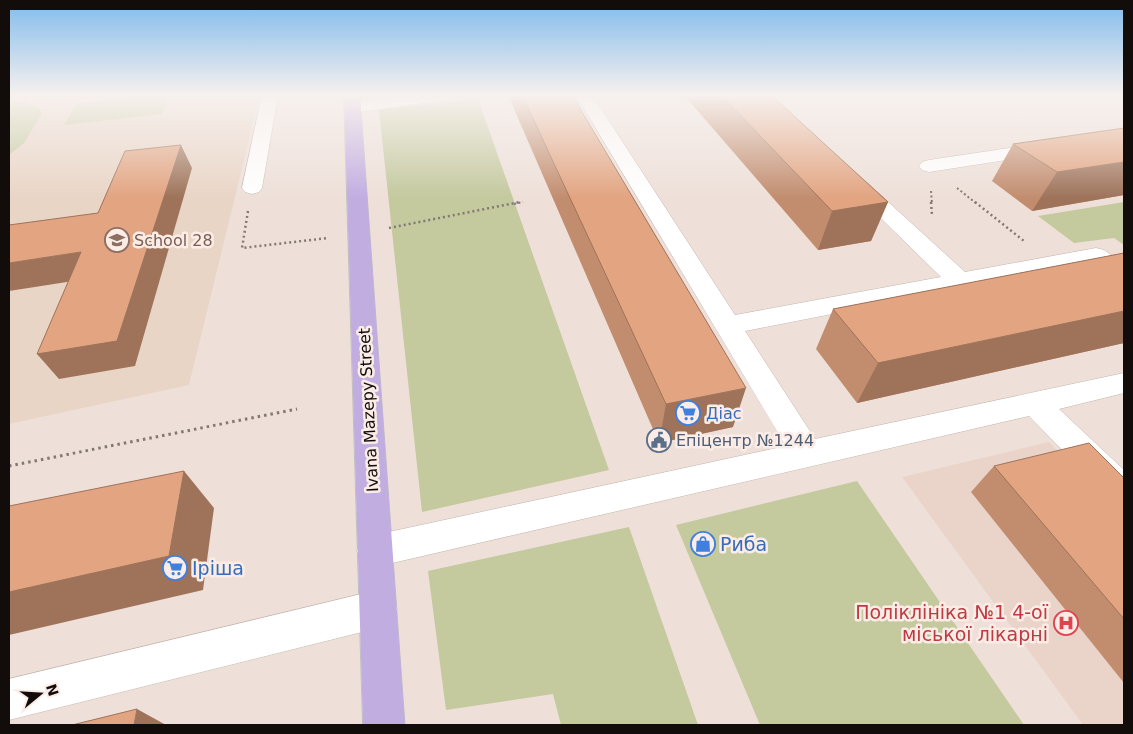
<svg xmlns="http://www.w3.org/2000/svg" width="1133" height="734" viewBox="0 0 1133 734" font-family="'DejaVu Sans',sans-serif">
	<rect width="100%" height="100%" fill="#eee0d9"/>
	<polygon fill="#ead4ca" points="1049,442 1124,521 1124,725 1083,725 902,477"/>
	<polygon fill="#e9d5c6" points="260,95 189,385 9,424 9,96"/>
	<g fill="#c4c99e">
		<polygon points="155,95 169,95 162,114 64,125 76,104"/>
		<polygon points="478,99 609,470 422,512 379,110"/>
		<path d="M 9,102 C 21,102 36,101 42,113 L 24,143 L 9,155 Z"/>
		<polygon points="1124,202 1124,245 1114,238 1074,243 1038,216"/>
		<polygon points="857,481 1024,725 760,725 676,525"/>
		<polygon points="629,527 698,725 561,725 553,694 446,710 428,571"/>
	</g>
	<g fill="none" stroke-linecap="round" stroke-linejoin="round">
		<defs>
			<g id="minor">
				<polygon points="262,95 278,95 262,188 259,192 252,194 245,192 242,188"/>
				<polygon points="408,95 455,95 453,98 447,100 353,113 347,112 345,108 347,104 353,103"/>
				<polygon points="576,95 592,95 735,315 941,277 850,188 847,184 850,180 857,178 864,180 965,272 1096,248 1104,250 1124,264 1124,282 1116,280 1092,263 745,331 815,439 1124,373 1124,393 1059,409 1124,470 1124,505 1112,501 1029,416 375,567 363,563 357,551 363,539 375,535 786,446"/>
				<polygon points="1044,143 1051,145 1053,149 1051,153 929,172 922,170 919,166 922,162 929,160"/>
				<polygon points="378,590 391,596 397,609 391,622 378,628 9,720 9,679"/>
			</g>
			<polygon id="major" points="344,95 360,95 405,725 363,725"/>
		</defs>
		<use href="#minor" stroke="#c3b5af" stroke-width="1"/>
		<use href="#major" stroke="#c1c0c0" stroke-width="1"/>
		<g stroke="#827874" stroke-width="2" stroke-dasharray="2 2.5" stroke-linecap="butt">
			<polyline points="957,188 977,204"/>
			<polyline points="931,191 932,204"/>
			<polyline points="514,204 523,202"/>
		</g>
		<g stroke="#827874" stroke-width="2.5" stroke-dasharray="2 3" stroke-linecap="butt">
			<polyline points="931,202 932,215"/>
			<polyline points="975,202 1024,241"/>
			<polyline points="248,211 242,248 328,238"/>
			<polyline points="389,228 520,202"/>
		</g>
		<polyline stroke="#827874" stroke-width="3" stroke-dasharray="2.5 4" stroke-linecap="butt" points="9,466 297,409"/>
		<use href="#minor" fill="#fff" fill-rule="evenodd"/>
		<use href="#major" fill="#c2ade1" fill-rule="evenodd"/>
	</g>
	<g fill="#c28d6f">
		<polygon points="508,95 572,95 733,427 659,443"/>
		<polygon points="684,95 771,95 888,202 871,241 818,250"/>
		<polygon points="1124,128 1124,195 1032,211 992,181 1013,144"/>
		<polygon points="1124,253 1124,343 857,403 816,349 833,309"/>
		<polygon points="994,466 1124,478 1124,683 971,492"/>
	</g>
	<g fill="#9e735a">
		<polygon points="181,145 192,168 135,366 59,379 37,354"/>
		<polygon points="1124,162 1124,195 1032,211 1057,172"/>
		<polygon points="888,202 871,241 818,250 832,211"/>
		<polygon points="81,252 99,277 9,291 9,263"/>
		<polygon points="1124,311 1124,343 857,403 878,363"/>
		<polygon points="746,388 733,427 659,443 666,404"/>
		<polygon points="184,471 214,508 203,590 9,635 9,592"/>
		<polygon points="137,709 166,725 134,725"/>
	</g>
	<g fill="#e2a481" stroke="#9e735a">
		<polygon points="522,95 572,95 746,388 666,404"/>
		<polygon points="721,95 771,95 888,202 832,211"/>
		<polygon points="1124,128 1124,162 1057,172 1013,144"/>
		<polygon points="181,145 117,341 37,354 81,252 9,263 9,225 98,213 125,151"/>
		<polygon points="1124,253 1124,311 878,363 833,309"/>
		<polygon points="1089,443 1124,478 1124,619 994,466"/>
		<polygon points="184,471 169,556 9,592 9,506"/>
		<polygon points="137,709 134,725 72,725"/>
	</g>
	<linearGradient id="sky" x2="0" y2="1"><stop stop-color="#81bbec"/><stop offset="0.48" stop-color="#f7f1ee"/><stop offset="1" stop-color="#f7f1ee" stop-opacity="0"/></linearGradient>
	<rect width="1133" height="198" fill="url(#sky)"/>
	<defs>
		<symbol id="school-ring" viewBox="-11 -11 22 22"><circle r="9.5" fill="#fbede6" stroke="#8d6e63" stroke-width="1.5"/><path d="M0-5L7-2L0 1L-7-2ZM-4 1L0 2.5L4 1V4Q0 6-4 4Z" fill="#8d6e63"/></symbol>
		<symbol id="supermarket-ring" viewBox="-11 -11 22 22"><circle r="9.5" fill="#fbede6" stroke="#3f7fe0" stroke-width="1.5"/><path d="M-6-5.5h2.5l.6 2H6L4.5 2H-2.5L-4.4-4H-6ZM-1.5 3.2a1.3 1.3 0 1 0 .1 0ZM3 3.2a1.3 1.3 0 1 0 .1 0Z" fill="#3f7fe0"/></symbol>
		<symbol id="civic-ring" viewBox="-11 -11 22 22"><circle r="9.5" fill="#fbede6" stroke="#5c6f8a" stroke-width="1.5"/><path d="M-.6-6.5H3V-4.5H.6V-3L4-1V1h2V6H-6V1h2V-1L-.6-3ZM-1.2 2.5V6h2.4V2.5Z" fill="#5c6f8a"/></symbol>
		<symbol id="shop-ring" viewBox="-11 -11 22 22"><circle r="9.5" fill="#fbede6" stroke="#3f7fe0" stroke-width="1.5"/><path d="M-5-2.5h2.3a2.7 3.5 0 0 1 5.4 0H5L5.5 6h-11ZM-1.5-2.5h3a1.5 2.3 0 0 0-3 0Z" fill="#3f7fe0"/></symbol>
		<symbol id="hospital-ring" viewBox="-11 -11 22 22"><circle r="9.5" fill="#fbede6" stroke="#e0444e" stroke-width="1.5"/><path d="M-5-5h3v3.5h4V-5h3V5h-3V1.5h-4V5h-3Z" fill="#e0444e"/></symbol>
	</defs>
	<g fill-rule="evenodd">
		<use href="#school-ring" x="103" y="226" width="28" height="28"/>
		<use href="#supermarket-ring" x="674" y="399" width="28" height="28"/>
		<use href="#civic-ring" x="645" y="426" width="28" height="28"/>
		<use href="#shop-ring" x="689" y="530" width="28" height="28"/>
		<use href="#supermarket-ring" x="161" y="554" width="28" height="28"/>
		<use href="#hospital-ring" x="1052" y="609" width="28" height="28"/>
	</g>
	<g text-anchor="middle" stroke-width="5" stroke-linejoin="round" paint-order="stroke">
		<g font-size="16" fill="#785e54" stroke="#fbede6" text-anchor="start">
			<text x="134" y="246">School 28</text>
		</g>
		<g font-size="16" fill="#120d0b" stroke="#fbede6">
			<text transform="translate(368 410) rotate(-93)" y="6">Ivana Mazepy Street</text>
		</g>
		<g font-size="16" fill="#366cbe" stroke="#fbede6" text-anchor="start">
			<text x="706" y="419">Діас</text>
		</g>
		<g font-size="16" fill="#4e5e75" stroke="#fbede6" text-anchor="start">
			<text x="676" y="446">Епіцентр №1244</text>
		</g>
		<g font-size="19" fill="#366cbe" stroke="#fbede6" text-anchor="start">
			<text x="720" y="551">Риба</text>
			<text x="192" y="575">Іріша</text>
		</g>
		<g font-size="19" fill="#be3a42" stroke="#fbede6" text-anchor="end">
			<text x="1048" y="619">Поліклініка №1 4-ої<tspan x="1048" dy="22">міської лікарні</tspan></text>
		</g>
	</g>
	<rect width="1133" height="734" fill="none" stroke="#120d0b" stroke-width="20"/>
	<g transform="translate(40 694) rotate(72)" stroke="#fbede6" stroke-width="4" paint-order="stroke">
	<path d="M0-4L9 19L0 12L-9 19Z" fill="#120d0b"/>
	<text y="-8" font-size="14" font-weight="bold" text-anchor="middle" fill="#120d0b">N</text>
	</g>
</svg>
